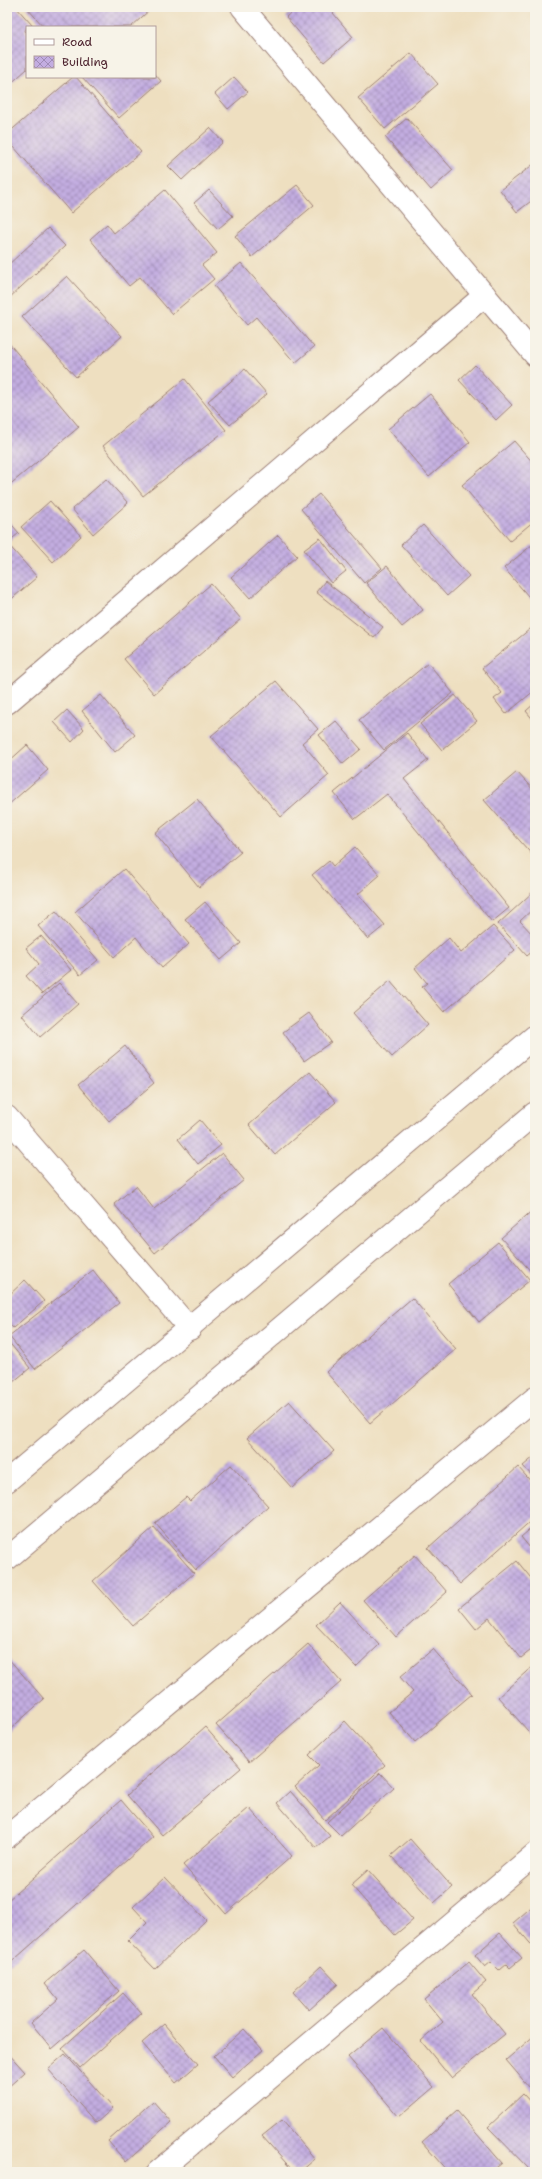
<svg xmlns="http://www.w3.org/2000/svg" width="542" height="2179" viewBox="0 0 542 2179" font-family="'Shantell Sans',sans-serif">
	<defs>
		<pattern id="building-cross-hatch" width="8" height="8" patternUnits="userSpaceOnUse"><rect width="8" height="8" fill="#c3ade1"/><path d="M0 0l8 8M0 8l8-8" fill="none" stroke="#a08cb7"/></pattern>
	</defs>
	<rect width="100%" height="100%" fill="#f7f3e8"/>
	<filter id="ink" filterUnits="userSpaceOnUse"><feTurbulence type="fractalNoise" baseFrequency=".025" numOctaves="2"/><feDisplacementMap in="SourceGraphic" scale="8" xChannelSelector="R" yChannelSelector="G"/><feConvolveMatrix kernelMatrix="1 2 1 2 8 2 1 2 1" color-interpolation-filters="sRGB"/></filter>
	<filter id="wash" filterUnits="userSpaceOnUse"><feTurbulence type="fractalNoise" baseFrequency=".012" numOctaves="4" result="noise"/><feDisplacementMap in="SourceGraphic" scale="16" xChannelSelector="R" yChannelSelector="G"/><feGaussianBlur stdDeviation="0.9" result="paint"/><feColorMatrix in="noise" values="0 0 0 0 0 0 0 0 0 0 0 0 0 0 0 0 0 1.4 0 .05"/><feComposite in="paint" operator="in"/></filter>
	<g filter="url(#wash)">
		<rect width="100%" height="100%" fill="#eedfc0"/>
		<g id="blocks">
			<g fill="url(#building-cross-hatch)">
				<polygon points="7,7 16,7 32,25 27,27 25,31 27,33 27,69 7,87"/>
				<polygon points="26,7 153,7 131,27 44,27"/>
				<polygon points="297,7 328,7 353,37 324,62 286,17"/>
				<polygon points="411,53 438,84 385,129 358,98"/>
				<polygon points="155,74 161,81 119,118 82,77 155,77"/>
				<polygon points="73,77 76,77 141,152 71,213 7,139 7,134"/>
				<polygon points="234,77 248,92 228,109 215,94"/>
				<polygon points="407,118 453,170 431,190 385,137"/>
				<polygon points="210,128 223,142 182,180 168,166"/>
				<polygon points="535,163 535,198 517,212 500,190"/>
				<polygon points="297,185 314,205 252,257 235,236"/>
				<polygon points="165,190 217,253 202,265 214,279 172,314 140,277 129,286 90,239 107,224 114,233"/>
				<polygon points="209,190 233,216 218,229 194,203"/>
				<polygon points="48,228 65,246 7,300 7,266"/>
				<polygon points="241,263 314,347 295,363 256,317 247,325 214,286"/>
				<polygon points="67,276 122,336 76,377 22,317"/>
				<polygon points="7,341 79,427 7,487"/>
				<polygon points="475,365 512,405 496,420 459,380"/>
				<polygon points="245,369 267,394 230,425 208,401"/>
				<polygon points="185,379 226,430 143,496 103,446"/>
				<polygon points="430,394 470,442 429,477 388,429"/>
				<polygon points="514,441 535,465 535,520 510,541 462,485"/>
				<polygon points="106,479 128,503 93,534 72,509"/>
				<polygon points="319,494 382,568 364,583 301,509"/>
				<polygon points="50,501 81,536 53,562 21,527"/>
				<polygon points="7,519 19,533 7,543 37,577 7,603"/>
				<polygon points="423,525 469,576 447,596 401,545"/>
				<polygon points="278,535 297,556 250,598 231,577"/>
				<polygon points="320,538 346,571 331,583 304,550"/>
				<polygon points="532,545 535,548 535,604 504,568"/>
				<polygon points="387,566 423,610 402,627 366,583"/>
				<polygon points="325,581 383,627 374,638 316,592"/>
				<polygon points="211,584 241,619 154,694 124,659"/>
				<polygon points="535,625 535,690 506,714 494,699 502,693 482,668"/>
				<polygon points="428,663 453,693 384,750 359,720"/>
				<polygon points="276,681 318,729 302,743 329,775 281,817 211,736"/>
				<polygon points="101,695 135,735 115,752 82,711"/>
				<polygon points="455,695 477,721 442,750 420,724"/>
				<polygon points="535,703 535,722 526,711"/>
				<polygon points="67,710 84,729 72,742 54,722"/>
				<polygon points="336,721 361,749 343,764 319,735"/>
				<polygon points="407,733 428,760 404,779 509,908 492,922 387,794 355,819 334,793"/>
				<polygon points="27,745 48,770 7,806 7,763"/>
				<polygon points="517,772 535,792 535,858 484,800"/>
				<polygon points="197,799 241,852 199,887 155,833"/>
				<polygon points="355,847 380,875 358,894 385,925 368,939 312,875 329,861 333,866"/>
				<polygon points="124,869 189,944 162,968 136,937 114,957 75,912"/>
				<polygon points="535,890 535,907 520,921 535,937 535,949 527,956 498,924"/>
				<polygon points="205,902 241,943 221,960 185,919"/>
				<polygon points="56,911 98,960 80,975 38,926"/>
				<polygon points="493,926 515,950 444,1012 422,987 427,983 415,968 449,938 461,953"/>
				<polygon points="41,936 71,970 42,994 26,976 39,964 26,948"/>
				<polygon points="390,981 428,1025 392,1057 353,1013"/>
				<polygon points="59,983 78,1004 40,1037 22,1015"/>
				<polygon points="309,1013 331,1042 304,1061 283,1032"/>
				<polygon points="125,1046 154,1083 109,1121 78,1085"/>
				<polygon points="310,1072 336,1102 275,1155 249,1125"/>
				<polygon points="200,1120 221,1145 198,1164 178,1139"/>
				<polygon points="222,1153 244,1180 155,1253 114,1204 136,1186 154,1209"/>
				<polygon points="535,1208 535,1276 501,1238"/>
				<polygon points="498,1242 530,1280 479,1322 448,1284"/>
				<polygon points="93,1270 119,1303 35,1369 9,1336"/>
				<polygon points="25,1280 44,1301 13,1328 7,1321 7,1297"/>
				<polygon points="412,1298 456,1349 370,1423 326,1372"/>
				<polygon points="7,1340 30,1368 7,1387"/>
				<polygon points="289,1401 334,1451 292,1488 247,1438"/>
				<polygon points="535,1456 535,1479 523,1466"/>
				<polygon points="231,1465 268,1506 196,1570 155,1523 186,1497 190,1501"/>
				<polygon points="518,1467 535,1486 535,1517 460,1584 428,1548"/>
				<polygon points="535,1525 535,1554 521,1537"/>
				<polygon points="154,1527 194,1573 133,1626 93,1581"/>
				<polygon points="415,1555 447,1592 396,1637 363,1600"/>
				<polygon points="517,1561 535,1583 535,1647 521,1658 489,1618 476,1629 459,1608"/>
				<polygon points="340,1602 379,1645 356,1667 316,1625"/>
				<polygon points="308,1644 341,1682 249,1762 216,1725"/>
				<polygon points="433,1649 472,1694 415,1742 389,1712 413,1692 400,1677"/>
				<polygon points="7,1657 44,1699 7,1732"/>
				<polygon points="535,1664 535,1739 498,1697"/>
				<polygon points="345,1721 385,1765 325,1820 295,1787 319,1765 309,1755"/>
				<polygon points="205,1727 241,1768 162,1835 127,1795"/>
				<polygon points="380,1773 394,1788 341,1836 327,1822"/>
				<polygon points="290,1791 330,1836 316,1848 277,1803"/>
				<polygon points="121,1800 153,1837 7,1966 7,1901"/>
				<polygon points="249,1808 292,1856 226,1914 183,1865"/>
				<polygon points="410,1839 452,1887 434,1903 391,1856"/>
				<polygon points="368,1870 413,1920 395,1935 351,1885"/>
				<polygon points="165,1877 206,1920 155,1969 128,1941 147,1922 133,1907"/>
				<polygon points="535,1904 535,1949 513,1923"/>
				<polygon points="500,1933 522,1958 510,1968 506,1964 499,1970 491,1962 485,1967 475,1955"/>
				<polygon points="84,1950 119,1991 52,2049 31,2023 58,1999 45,1983"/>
				<polygon points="469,1962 486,1982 472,1994 505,2034 451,2078 421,2041 443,2022 424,1999"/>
				<polygon points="321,1966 338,1984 309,2010 293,1992"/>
				<polygon points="123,1993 141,2013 80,2068 62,2048"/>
				<polygon points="164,2024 198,2064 176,2083 142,2043"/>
				<polygon points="383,2028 434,2087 399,2117 348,2057"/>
				<polygon points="244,2029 263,2050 232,2077 214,2056"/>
				<polygon points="535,2035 535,2094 506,2060"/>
				<polygon points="7,2052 25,2072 7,2088"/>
				<polygon points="65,2054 113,2108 96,2123 48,2069"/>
				<polygon points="523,2094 535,2107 535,2169 532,2172 488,2127"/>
				<polygon points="153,2101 171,2122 126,2162 108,2141"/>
				<polygon points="457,2111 502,2163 491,2172 448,2172 422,2142"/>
				<polygon points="282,2120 315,2159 300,2172 294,2172 262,2136"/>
			</g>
		</g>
	</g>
	<g filter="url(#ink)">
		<use href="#blocks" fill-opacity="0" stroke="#9c7f76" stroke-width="1"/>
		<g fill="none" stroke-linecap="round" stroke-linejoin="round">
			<defs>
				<g id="street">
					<polyline points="7,703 485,295"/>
					<polyline points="7,1117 190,1329"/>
					<polyline points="7,1837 535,1398"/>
					<polyline points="158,2172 535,1854"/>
				</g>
				<g id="secondary">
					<polyline points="242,7 535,355"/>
					<polyline points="7,1481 535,1036"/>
					<polyline points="7,1559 535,1113"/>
				</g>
			</defs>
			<use href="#street" stroke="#9c7f76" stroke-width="24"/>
			<use href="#secondary" stroke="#9c7f76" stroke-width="24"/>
			<use href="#street" stroke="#fff" stroke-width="22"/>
			<use href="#secondary" stroke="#fff" stroke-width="22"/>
		</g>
	</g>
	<rect width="542" height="2179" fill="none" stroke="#f7f3e8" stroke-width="24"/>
	<rect x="26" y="26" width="130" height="52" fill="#f7f3e8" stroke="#b29e9c"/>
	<rect x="34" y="39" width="20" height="6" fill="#ffffff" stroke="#b29e9c"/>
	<text x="62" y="46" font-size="12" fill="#4a1f2b">Road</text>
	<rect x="34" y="56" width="20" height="12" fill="url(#building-cross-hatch)" stroke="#b29e9c"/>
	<text x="62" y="66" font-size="12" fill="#4a1f2b">Building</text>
</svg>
